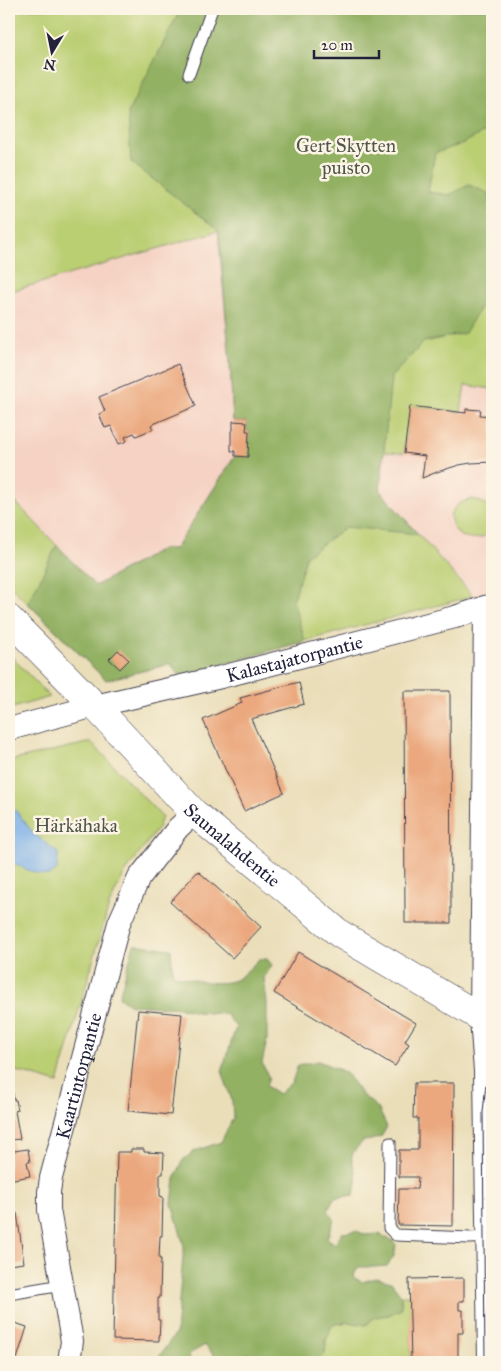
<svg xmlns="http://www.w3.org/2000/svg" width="501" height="1371" viewBox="0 0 501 1371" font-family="'IM FELL Great Primer',serif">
	<rect width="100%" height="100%" fill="#fcf5e5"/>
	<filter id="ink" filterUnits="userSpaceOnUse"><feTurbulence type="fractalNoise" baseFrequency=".02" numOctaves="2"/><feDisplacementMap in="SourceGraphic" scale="10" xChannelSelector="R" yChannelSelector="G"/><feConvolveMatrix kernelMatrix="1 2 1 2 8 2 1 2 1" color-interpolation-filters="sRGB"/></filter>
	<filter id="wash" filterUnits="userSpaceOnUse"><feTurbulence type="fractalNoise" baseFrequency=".0096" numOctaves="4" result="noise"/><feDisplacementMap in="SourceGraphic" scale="20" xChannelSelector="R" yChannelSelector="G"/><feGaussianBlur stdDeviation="1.12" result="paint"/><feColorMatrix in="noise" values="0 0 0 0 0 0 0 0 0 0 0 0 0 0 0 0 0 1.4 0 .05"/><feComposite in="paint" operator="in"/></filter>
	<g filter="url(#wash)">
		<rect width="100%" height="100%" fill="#eadeb9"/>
		<g fill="#f5d2c3">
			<polygon points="219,231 231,362 233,421 247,422 249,431 248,457 235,457 175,549 162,549 95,586 9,495 9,292"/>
			<polygon points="391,377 492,389 492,590 473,596 380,491"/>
		</g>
		<g fill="#bace72" stroke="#6e7856">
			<polygon points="9,9 492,9 492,389 465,385 461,412 410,406 404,453 384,452 380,491 473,596 305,641 180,676 170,664 106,680 9,585 9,495 95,586 162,549 175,549 235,456 248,457 249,431 246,431 247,422 233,421 230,362 218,231 9,292"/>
			<path d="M 473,499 L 486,504 L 492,517 L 492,530 C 481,541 475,539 460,536 L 453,527 L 450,516 C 455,504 461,502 473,499 Z"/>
			<polygon points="9,654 50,697 9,709"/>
			<polygon points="91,742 162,817 158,828 124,874 109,905 58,1083 9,1069 9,761"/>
			<polygon points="401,1295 410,1295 411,1362 317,1362 325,1354 326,1340 332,1324 348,1322 366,1325 375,1316 388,1315 401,1309"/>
		</g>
		<g fill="#93b164" stroke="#5a6a50">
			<polygon points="181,9 492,9 492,72 483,94 486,131 462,144 435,153 428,192 449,195 469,185 490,194 492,224 492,305 482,304 465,333 424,342 391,377 380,491 418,534 346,527 306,556 293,601 305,641 180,676 170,664 106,680 28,603 57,545 95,586 162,549 175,549 235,456 247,457 249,431 246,431 247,422 233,421 230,362 219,231 131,162 128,112"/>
			<path d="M 134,944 L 171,949 L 173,974 C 189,980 224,988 239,978 C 246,972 253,965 259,959 L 267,959 L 272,965 L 264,978 L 267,1003 L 267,1040 L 262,1063 L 269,1078 L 266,1086 L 279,1094 L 292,1082 L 298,1065 L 318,1061 L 345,1072 L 362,1095 L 378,1108 L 387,1127 L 381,1137 L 371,1140 L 363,1141 C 344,1161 354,1156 356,1178 C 357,1183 355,1189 354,1195 L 334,1198 L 328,1210 L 334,1220 L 327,1238 L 335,1244 L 342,1233 L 356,1231 L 367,1235 L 379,1234 L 392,1240 L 396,1245 L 394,1256 L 387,1266 L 374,1267 L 358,1267 L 353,1277 L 362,1282 L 376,1278 L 391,1282 L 401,1295 L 401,1309 L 388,1315 L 375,1317 L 366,1325 L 348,1322 L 332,1325 L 326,1340 L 325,1354 L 317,1362 L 256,1362 L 256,1356 L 246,1354 L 245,1362 L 214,1362 L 215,1357 L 205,1345 L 189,1354 L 190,1362 L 157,1362 L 160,1355 L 176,1333 L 184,1246 L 172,1203 L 175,1179 L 183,1160 L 195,1151 L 221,1142 L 233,1118 L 232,1101 L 222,1071 L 236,1027 L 226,1014 L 197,1012 L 180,1008 L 131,1005 L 119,997 Z"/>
		</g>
		<path fill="#7cb0e9" stroke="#4f6992" d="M 9,805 L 18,813 L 33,833 L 58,853 L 57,870 C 56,871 51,875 50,875 C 42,878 16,865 9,860 Z"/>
		<g id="blocks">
			<g fill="#eba87e">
				<polygon points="178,364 196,406 151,425 153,429 136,436 134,433 125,437 127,441 119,444 111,426 105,428 99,414 105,411 99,397"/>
				<polygon points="410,406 466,413 466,409 481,410 480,415 492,416 492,462 471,463 459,465 437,472 422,478 425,456 404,453"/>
				<polygon points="233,421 247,422 246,431 249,431 248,457 235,456 235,451 231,451 231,431 233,430"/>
				<polygon points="118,650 129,660 120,669 109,659"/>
				<polygon points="299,682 304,704 251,719 284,793 244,811 203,720 242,703 240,698"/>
				<polygon points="404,691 450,691 451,923 405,923"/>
				<polygon points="198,871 261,927 232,958 170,902"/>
				<polygon points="298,952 416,1023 405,1041 409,1044 395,1066 274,993"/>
				<polygon points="138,1010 182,1014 171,1115 128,1111"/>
				<polygon points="414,1083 454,1083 453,1226 398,1225 399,1189 417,1189 418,1177 399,1177 399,1150 418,1150 418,1118 413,1118"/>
				<polygon points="9,1088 12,1088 14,1100 16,1100 18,1110 15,1111 20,1139 12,1140 14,1151 28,1149 30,1162 27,1162 30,1176 9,1180"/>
				<polygon points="131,1149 144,1149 144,1152 164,1153 163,1174 160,1174 160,1196 163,1197 162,1236 160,1236 159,1259 161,1259 160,1298 158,1298 158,1320 160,1320 159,1341 113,1340 117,1152 131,1152"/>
				<polygon points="17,1213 24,1263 9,1265 9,1214"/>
				<polygon points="464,1278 464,1301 459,1301 459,1310 463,1310 463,1333 458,1333 458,1362 411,1362 409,1279"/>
				<polygon points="9,1321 27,1327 16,1362 9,1362"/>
			</g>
		</g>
	</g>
	<g filter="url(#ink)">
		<use href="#blocks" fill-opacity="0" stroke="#403e4e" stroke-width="1"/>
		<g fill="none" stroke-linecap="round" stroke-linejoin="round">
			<defs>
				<g id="service">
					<polyline points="189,74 212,9"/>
					<polyline points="390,1143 389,1228 396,1235 470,1238 487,1237"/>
					<polyline points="9,1294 62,1285"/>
				</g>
				<g id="minor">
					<polyline points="485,607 481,1018 485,1071 489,1362"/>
					<path id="s1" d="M 9,729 L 95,706 L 221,677 L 455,617 L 492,605"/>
					<path id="s2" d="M 69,1362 L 72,1341 L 49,1210 L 49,1192 L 51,1178 L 119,923 L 139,878 L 178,828 L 194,813"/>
				</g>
				<g id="tertiary">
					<path id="s3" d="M 9,619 L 95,706 L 194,813 L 340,934 L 492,1024"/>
				</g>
			</defs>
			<use href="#service" stroke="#403e4e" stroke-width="13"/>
			<use href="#minor" stroke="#403e4e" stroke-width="24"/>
			<use href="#tertiary" stroke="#403e4e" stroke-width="29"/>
			<use href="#service" stroke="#fff" stroke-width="11"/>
			<use href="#minor" stroke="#fff" stroke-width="22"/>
			<use href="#tertiary" stroke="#fff" stroke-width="28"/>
			<polyline stroke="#22223b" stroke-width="1" points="485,1362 483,1112 486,1084 492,1069"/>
		</g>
	</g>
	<g text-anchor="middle" stroke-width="5" stroke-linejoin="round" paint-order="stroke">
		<g font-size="19" fill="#50564c" stroke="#fcf5e5">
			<text x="346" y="152">Gert Skytten<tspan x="346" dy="22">puisto</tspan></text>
			<text x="76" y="832">Härkähaka</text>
		</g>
		<g font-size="19" fill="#22223b" stroke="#fcf5e5">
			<text dy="7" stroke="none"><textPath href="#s1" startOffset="294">Kalastajatorpantie</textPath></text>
			<text dy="7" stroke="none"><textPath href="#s3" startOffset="318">Saunalahdentie</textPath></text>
			<text dy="7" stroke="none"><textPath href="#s2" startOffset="292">Kaartintorpantie</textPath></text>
		</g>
	</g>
	<rect width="501" height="1371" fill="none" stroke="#fcf5e5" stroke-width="30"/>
	<g transform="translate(52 52) rotate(190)" stroke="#fcf5e5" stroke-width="4" paint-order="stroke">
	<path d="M0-4L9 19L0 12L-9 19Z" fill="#22223b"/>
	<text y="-8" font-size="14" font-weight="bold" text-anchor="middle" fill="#22223b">N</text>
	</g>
	<path d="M314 50v8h65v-8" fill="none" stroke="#22223b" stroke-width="2.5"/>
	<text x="321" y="50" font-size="15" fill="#22223b" stroke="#fcf5e5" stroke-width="4" paint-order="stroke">20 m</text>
</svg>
